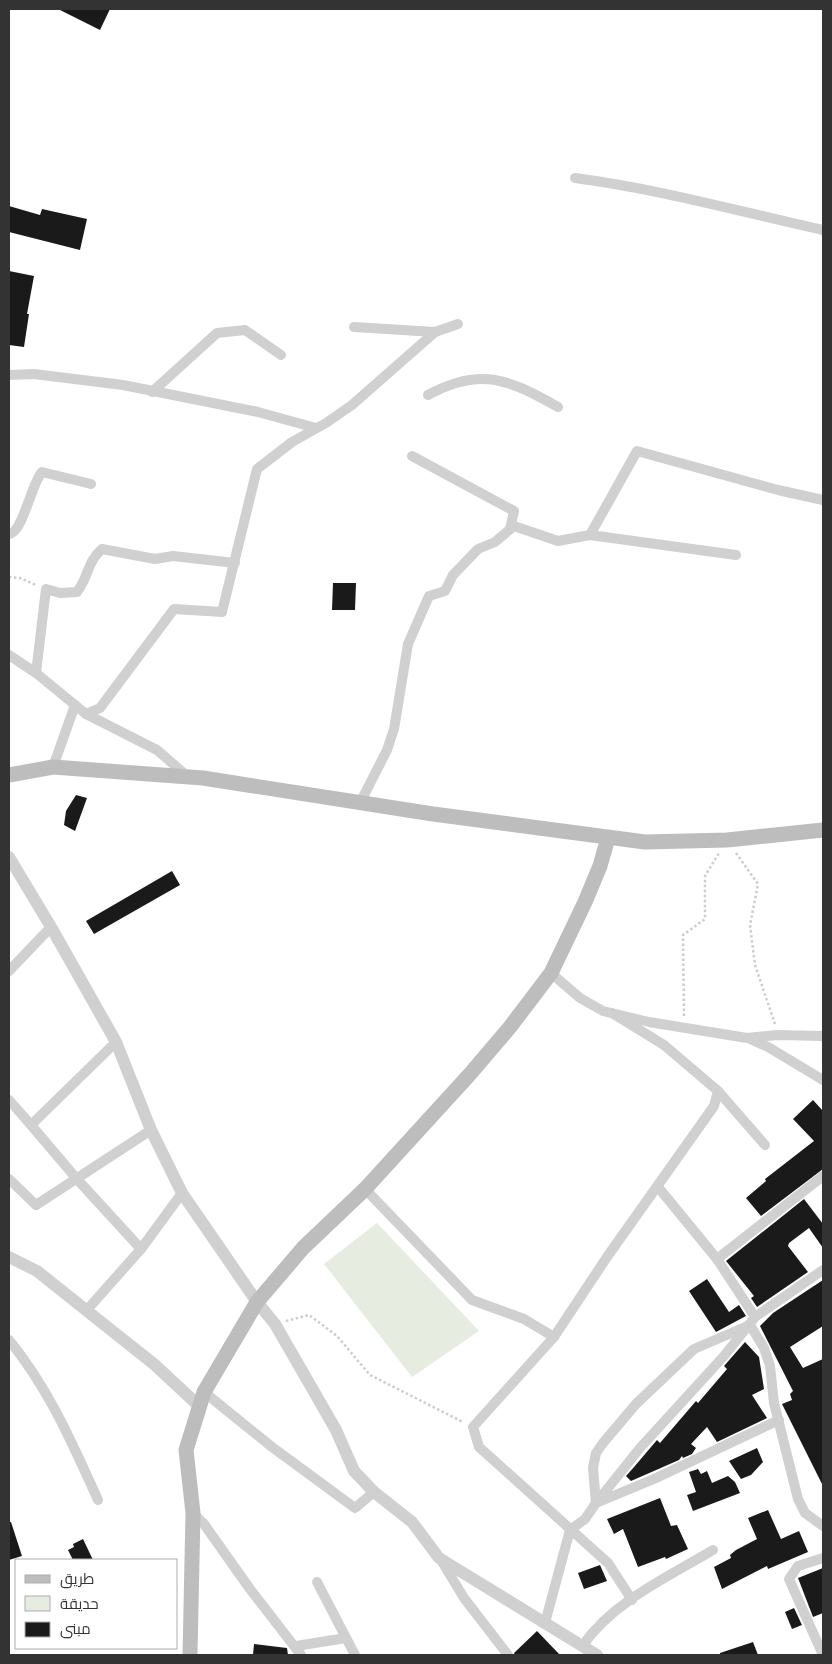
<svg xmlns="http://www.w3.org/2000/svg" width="832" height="1664" viewBox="0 0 832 1664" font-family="'Source Sans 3',Cairo,sans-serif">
	<rect width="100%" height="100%" fill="#fff"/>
	<polygon fill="#e6ecdf" points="377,1223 479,1331 412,1377 324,1264"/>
	<g fill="#1a1a1a">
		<polygon points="58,9 110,9 100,30"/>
		<polygon points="9,206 40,215 42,209 87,219 80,250 9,232"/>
		<polygon points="9,271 34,276 27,314 29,314 24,347 9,345"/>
		<polygon points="333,583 356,583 355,610 332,610"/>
		<polygon points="76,795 87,798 75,831 64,825 66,811"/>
		<polygon points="172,871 180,885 94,934 86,921"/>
		<polygon points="813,1100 823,1111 823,1169 761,1216 746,1198 766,1181 765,1179 814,1141 793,1119"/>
		<polygon points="804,1199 823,1224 823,1248 809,1228 789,1243 788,1246 808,1272 757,1307 751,1298 754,1296 726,1261"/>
		<polygon points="707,1279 729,1312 739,1305 746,1316 716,1332 689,1291"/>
		<polygon points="823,1280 823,1326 790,1347 803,1368 823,1359 823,1486 782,1404 792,1400 790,1394 793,1391 760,1326 773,1313"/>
		<polygon points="745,1342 759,1357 764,1389 752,1395 767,1418 717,1442 707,1427 691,1444 696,1448 692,1454 683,1458 682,1456 679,1460 631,1481 626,1476 634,1467 657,1440 660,1443 696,1401 698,1403 727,1369 724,1366"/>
		<polygon points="757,1448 763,1462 751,1475 741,1479 729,1461"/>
		<polygon points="698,1469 701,1474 707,1471 712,1483 728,1476 735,1482 740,1493 693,1511 687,1495 696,1492 689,1472"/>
		<polygon points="660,1498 671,1526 677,1525 688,1549 666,1559 665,1557 638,1567 623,1529 614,1534 607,1519"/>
		<polygon points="768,1510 781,1539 799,1531 808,1552 768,1569 767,1566 722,1589 714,1567 731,1558 730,1555 736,1550 757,1539 748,1518"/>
		<polygon points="9,1522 11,1522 22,1556 9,1560"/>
		<polygon points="83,1539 93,1560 73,1560 68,1550 74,1547 73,1544"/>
		<polygon points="600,1565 607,1581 584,1589 578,1573"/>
		<polygon points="823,1568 823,1613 813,1617 798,1578"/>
		<polygon points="794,1608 802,1625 792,1629 785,1612"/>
		<polygon points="537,1631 560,1655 515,1655 514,1653"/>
		<polygon points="753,1642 758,1655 720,1655 720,1653"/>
		<polygon points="254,1644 287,1648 288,1655 253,1655"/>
	</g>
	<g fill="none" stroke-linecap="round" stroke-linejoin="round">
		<g stroke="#cdcdcd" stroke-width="2.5" stroke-dasharray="2.5 2.5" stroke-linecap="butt">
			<polyline points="9,577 20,578 36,585"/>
			<polyline points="736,853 758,884 750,925 755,965 775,1024"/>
			<polyline points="684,1016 683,935 705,919 705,876 719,853"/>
			<polyline points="286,1321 309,1315 337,1336 370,1375 463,1422"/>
		</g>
		<g stroke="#d0d0d0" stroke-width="10">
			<path d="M 575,178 C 659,189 741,212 823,230"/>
			<polyline points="354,327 435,332"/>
			<polyline points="9,375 34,374 123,385 258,412 316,428"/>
			<polyline points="152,392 217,333 245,330 281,355"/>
			<path d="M 428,395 C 481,366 510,380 558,407"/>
			<polyline points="412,456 514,511 510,529"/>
			<path d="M 9,534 C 23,533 31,484 42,472 L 91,484"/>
			<polyline points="590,535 736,555"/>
			<polyline points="9,655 36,673 86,714 157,750 187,776"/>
			<path d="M 36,673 L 46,589 L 60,593 L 77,592 C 90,575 86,563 102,549 L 155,559 L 173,556 L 235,563"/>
			<polyline points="86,714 100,708 174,609 222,612 257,469 292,442 326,423 352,405 435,332 458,324"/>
			<polyline points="53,767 75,705"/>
			<polyline points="360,803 387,750 394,729 408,644 429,596 445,591 453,575 478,549 495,542 514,526 558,541 590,535 637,451 778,490 823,500"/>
			<polyline points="9,971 51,927"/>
			<polyline points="551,973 580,998 603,1011 649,1022 747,1038 778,1035 823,1036"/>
			<polyline points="612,1013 664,1045 718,1091 714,1106 607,1257 554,1337 473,1427 479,1447 608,1563 632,1600"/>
			<polyline points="748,1038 768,1047 823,1080"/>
			<polyline points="116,1042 31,1125 76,1178 141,1249"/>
			<polyline points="718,1091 765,1145"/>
			<polyline points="9,1100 31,1125"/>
			<polyline points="9,1179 36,1205 151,1130"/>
			<polyline points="658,1187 717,1259 755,1317 823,1270"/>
			<polyline points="365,1189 472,1300 524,1319 554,1337"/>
			<polyline points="717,1259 823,1176"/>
			<polyline points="86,1311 141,1249 182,1193"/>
			<polyline points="755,1317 724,1356 640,1448 596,1503 654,1479 779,1420"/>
			<path d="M 9,1340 C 49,1389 72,1443 98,1500"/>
			<polyline points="204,1392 272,1447 355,1508 374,1492"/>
			<polyline points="193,1513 204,1524 250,1589 301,1655"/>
			<polyline points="441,1560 464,1598 508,1655"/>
			<polyline points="317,1582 355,1655"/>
			<polyline points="545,1623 570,1530 585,1519 596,1503 593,1468 596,1453 603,1443 636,1404 694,1349 750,1325 764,1348 770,1366 774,1403 798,1499 805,1513 823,1526"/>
			<path d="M 583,1645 C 614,1601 668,1577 713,1550"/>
			<polyline points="296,1646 346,1638"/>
			<polyline points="823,1655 789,1579 798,1566 823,1558"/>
		</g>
		<g stroke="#d0d0d0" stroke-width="12">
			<polyline points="9,857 51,927 116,1042 151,1130 182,1193 257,1302 275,1324 336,1430 354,1471 374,1492 412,1522 439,1558 597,1655"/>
			<polyline points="9,1257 37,1271 155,1365 199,1406"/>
		</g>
		<g stroke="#bdbdbd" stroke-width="15">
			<polyline points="9,775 53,767 203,778 433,814 645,842 727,840 823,830"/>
			<polyline points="190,1655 193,1513 186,1450 204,1392 257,1302 303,1248 365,1189 470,1074 510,1027 551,973 585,902 600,866 608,838"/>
		</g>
	</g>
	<rect width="832" height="1664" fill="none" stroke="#333333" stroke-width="20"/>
	<rect x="15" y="1559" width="162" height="90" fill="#ffffff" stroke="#adadad"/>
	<rect x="25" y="1575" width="25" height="8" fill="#bdbdbd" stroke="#adadad"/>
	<text x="60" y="1584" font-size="15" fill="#333333">طريق</text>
	<rect x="25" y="1596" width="25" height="15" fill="#e6ecdf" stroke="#adadad"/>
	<text x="60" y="1609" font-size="15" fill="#333333">حديقة</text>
	<rect x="25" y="1622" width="25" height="15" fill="#1a1a1a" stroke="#adadad"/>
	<text x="60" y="1634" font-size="15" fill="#333333">مبنى</text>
</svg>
